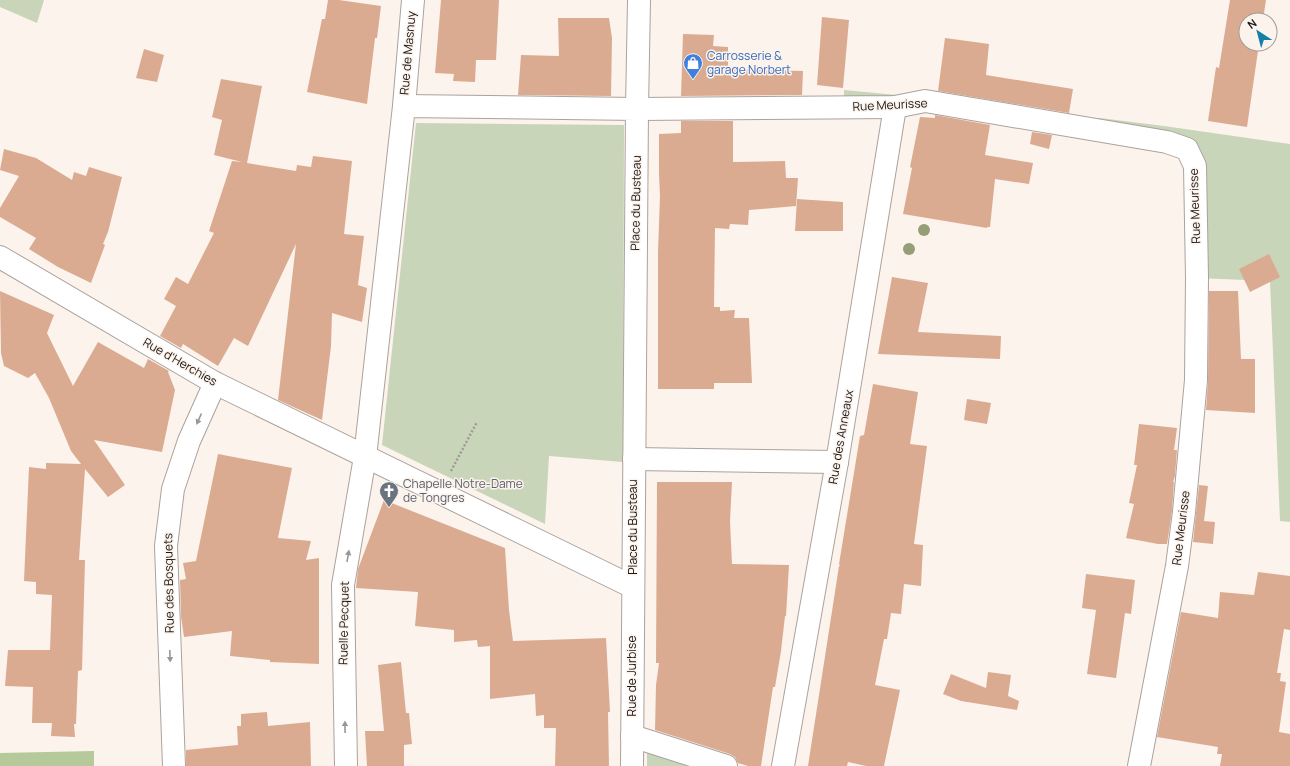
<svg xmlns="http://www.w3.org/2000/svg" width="1290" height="766" viewBox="0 0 1290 766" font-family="Manrope,sans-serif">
	<rect width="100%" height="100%" fill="#fcf3ed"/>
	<g fill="#c8d5b9">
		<polygon points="0,0 44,0 37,23 0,7"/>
		<polygon points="844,90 992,104 1068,120 1100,118 1164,126 1290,144 1290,522 1280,521 1270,281 1197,278 1187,149 925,101 844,107"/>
		<polygon points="416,123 624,125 623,462 549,456 545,524 382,445"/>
		<polygon points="647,752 690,766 647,766"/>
	</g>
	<polygon fill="#b5c99b" points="94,751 94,766 0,766 0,753"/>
	<g fill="#dbab91">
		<polygon points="328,0 339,0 381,6 377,38 375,38 367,104 307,92 322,19 325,19"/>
		<polygon points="441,0 499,0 496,60 476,60 475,82 453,81 454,74 435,73"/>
		<polygon points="1230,0 1266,0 1263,20 1246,20 1246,44 1259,44 1247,127 1208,121 1216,67 1219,68"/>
		<polygon points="822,17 849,20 843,88 817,85"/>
		<polygon points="558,18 609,18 612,38 611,96 518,95 521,55 559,56"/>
		<polygon points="683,34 714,35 713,46 728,47 728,69 803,71 802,95 681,96"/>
		<polygon points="945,38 989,44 986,75 1073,89 1069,113 938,91"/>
		<polygon points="144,49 164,55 157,82 136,78"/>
		<polygon points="221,79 262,86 247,163 296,171 297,165 311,167 313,156 352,161 344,234 364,236 358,285 367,288 362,322 332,313 331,346 322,420 278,400 296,244 248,346 234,338 218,366 183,344 181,348 160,336 176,306 164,299 176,277 188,284 214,233 209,231 232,161 242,162 214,155 222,120 212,117"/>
		<polygon points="935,115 990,125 985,155 1033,163 1029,184 995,179 990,227 987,227 987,228 903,214 912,168 910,167 920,117 935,118"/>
		<polygon points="681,121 733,121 733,162 785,161 786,178 798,178 796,206 749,210 748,225 730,224 729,229 715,228 714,307 720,307 720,311 735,310 734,318 749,318 752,383 714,383 714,389 658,389 658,252 660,196 659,174 659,134 681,133"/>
		<polygon points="1032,132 1052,135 1049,149 1030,144"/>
		<polygon points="4,149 36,158 72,180 74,172 86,176 89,167 122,177 108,232 103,244 105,245 91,283 58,267 29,249 36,238 0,217 0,208 19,176 0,170"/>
		<polygon points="797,199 843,202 843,231 795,231"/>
		<polygon points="1269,254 1280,277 1250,292 1239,269"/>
		<polygon points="892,277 928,283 918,332 1001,336 1000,359 878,354"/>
		<polygon points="0,291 54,315 47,333 73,386 98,342 144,368 148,359 169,371 168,372 175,390 162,452 94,440 125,485 108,497 85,469 79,560 85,560 82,670 78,671 76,724 74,724 75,737 51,736 52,723 32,723 33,687 5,686 8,650 50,650 52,595 36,594 36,582 24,581 29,467 46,469 46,463 81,464 71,451 49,398 35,373 28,378 4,366 1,353"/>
		<polygon points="1209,291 1238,291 1241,359 1255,359 1255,413 1206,410 1208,380"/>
		<polygon points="873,384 918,392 910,444 927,446 914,544 923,545 921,586 904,584 901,614 891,613 887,639 884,639 875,685 900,690 884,766 866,766 848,762 847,766 808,766 839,566 840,566 839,564 860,436 864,435"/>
		<polygon points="967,399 991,403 987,424 964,420"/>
		<polygon points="1139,424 1177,428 1174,450 1177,450 1175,476 1173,482 1174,482 1172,511 1167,544 1158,544 1126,538 1134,504 1129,503 1137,465 1134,465"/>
		<polygon points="218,454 292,468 278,538 311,541 306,560 319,558 319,664 270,662 270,660 230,656 232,631 184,637 181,617 180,580 186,579 183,563 196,561"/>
		<polygon points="657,482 732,482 730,521 732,564 789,565 786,616 785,616 781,651 775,687 773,687 761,766 748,766 738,763 735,757 730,754 655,730 656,685 659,663 656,663"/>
		<polygon points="1199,485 1208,486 1204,521 1215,522 1213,544 1193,542"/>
		<polygon points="384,500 505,548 509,610 513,641 606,638 610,712 608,712 609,766 555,766 556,728 544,728 544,715 536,716 535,694 490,699 490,646 478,647 477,640 454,642 454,630 415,626 418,592 356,588 358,569"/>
		<polygon points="1258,572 1290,576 1290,630 1284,629 1277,673 1281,673 1280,681 1286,682 1279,732 1290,734 1290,766 1220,766 1222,754 1217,754 1218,747 1157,737 1181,612 1218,618 1220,592 1254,595"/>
		<polygon points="1086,574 1135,580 1131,614 1125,613 1116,678 1087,674 1096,610 1082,608"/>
		<polygon points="401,662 406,713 409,713 412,744 404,745 404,766 367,766 365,731 384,731 378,665"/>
		<polygon points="988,672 1011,675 1008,696 1019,701 1017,710 961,701 943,694 951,674 986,688"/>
		<polygon points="267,712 268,726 310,722 311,766 186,766 186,750 238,745 237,726 241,726 241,714"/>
	</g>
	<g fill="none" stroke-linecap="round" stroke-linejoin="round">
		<defs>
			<g id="minor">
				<polyline points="639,0 637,109 895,107 925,101 1167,142 1187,149 1195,166 1197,278 1196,380 1184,512 1177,566 1139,766"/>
				<polyline points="404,106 413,0"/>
				<polyline points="0,257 215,383 633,587"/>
				<polyline points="634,459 837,462"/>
				<polyline points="632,736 726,766"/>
				<polyline points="174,766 166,546 173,489 189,441 215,383"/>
				<polyline points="346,766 343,585 365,457 404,106 637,109 632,766"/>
				<polyline points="783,766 837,462 895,107"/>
			</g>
		</defs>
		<use href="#minor" stroke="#aba29d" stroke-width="24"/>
		<polyline stroke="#a09995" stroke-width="2.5" stroke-dasharray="2 2" stroke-linecap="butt" points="451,471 477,422"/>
		<use href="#minor" stroke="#fff" stroke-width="22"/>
	</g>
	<g fill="#959e75">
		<circle cx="924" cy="230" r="6"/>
		<circle cx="909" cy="249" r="6"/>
	</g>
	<defs><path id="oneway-solid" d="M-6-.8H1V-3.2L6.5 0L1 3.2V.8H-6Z"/></defs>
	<g fill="#989796">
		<use href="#oneway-solid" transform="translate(199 419) rotate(114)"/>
		<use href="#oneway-solid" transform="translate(348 556) rotate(-80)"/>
		<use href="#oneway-solid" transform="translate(170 656) rotate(88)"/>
		<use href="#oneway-solid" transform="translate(345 727) rotate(-91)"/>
	</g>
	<defs>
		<symbol id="shop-pin" viewBox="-11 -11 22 30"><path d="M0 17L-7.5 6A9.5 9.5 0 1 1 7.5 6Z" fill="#3f7fe0" stroke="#fcf3ed"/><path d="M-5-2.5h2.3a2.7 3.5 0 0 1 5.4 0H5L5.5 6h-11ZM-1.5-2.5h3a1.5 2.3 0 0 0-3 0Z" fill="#fff"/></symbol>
		<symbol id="church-pin" viewBox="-11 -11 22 30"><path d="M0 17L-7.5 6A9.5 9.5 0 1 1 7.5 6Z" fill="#6b7280" stroke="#fcf3ed"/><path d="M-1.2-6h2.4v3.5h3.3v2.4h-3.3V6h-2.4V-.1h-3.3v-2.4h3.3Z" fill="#fff"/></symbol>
	</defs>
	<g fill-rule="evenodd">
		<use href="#shop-pin" x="682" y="52" width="22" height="30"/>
		<use href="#church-pin" x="378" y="480" width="22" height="30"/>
	</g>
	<g text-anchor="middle" stroke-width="3" stroke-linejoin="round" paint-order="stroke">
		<g font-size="12" fill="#1a1715" stroke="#fcf3ed">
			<text transform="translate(408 53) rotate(-85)" y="4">Rue de Masnuy</text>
			<text transform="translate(890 105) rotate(-3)" y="4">Rue Meurisse</text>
			<text transform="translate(636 203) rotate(-89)" y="4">Place du Busteau</text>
			<text transform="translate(1195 206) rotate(-92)" y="4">Rue Meurisse</text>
			<text transform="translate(180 362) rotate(30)" y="4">Rue d'Herchies</text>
			<text transform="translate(841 437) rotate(-80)" y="4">Rue des Anneaux</text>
			<text transform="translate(633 527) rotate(-90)" y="4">Place du Busteau</text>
			<text transform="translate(1181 528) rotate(-83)" y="4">Rue Meurisse</text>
			<text transform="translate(169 583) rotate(-91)" y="4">Rue des Bosquets</text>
			<text transform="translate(344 623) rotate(-89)" y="4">Ruelle Pecquet</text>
			<text transform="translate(632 676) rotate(-90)" y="4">Rue de Jurbise</text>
		</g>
		<g font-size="12" fill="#366cbe" stroke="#fcf3ed" text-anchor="start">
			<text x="707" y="60">Carrosserie &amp;<tspan x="707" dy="14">garage Norbert</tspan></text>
		</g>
		<g font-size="12" fill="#5b616d" stroke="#fcf3ed" text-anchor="start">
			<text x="403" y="488">Chapelle Notre-Dame<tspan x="403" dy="14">de Tongres</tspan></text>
		</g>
	</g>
	<g transform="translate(1258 32) rotate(324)"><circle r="19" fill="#fcf3ed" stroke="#a29b97"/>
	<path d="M0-3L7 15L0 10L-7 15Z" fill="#157fa8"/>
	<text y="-6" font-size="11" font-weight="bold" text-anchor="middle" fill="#1a1715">N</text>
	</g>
</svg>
